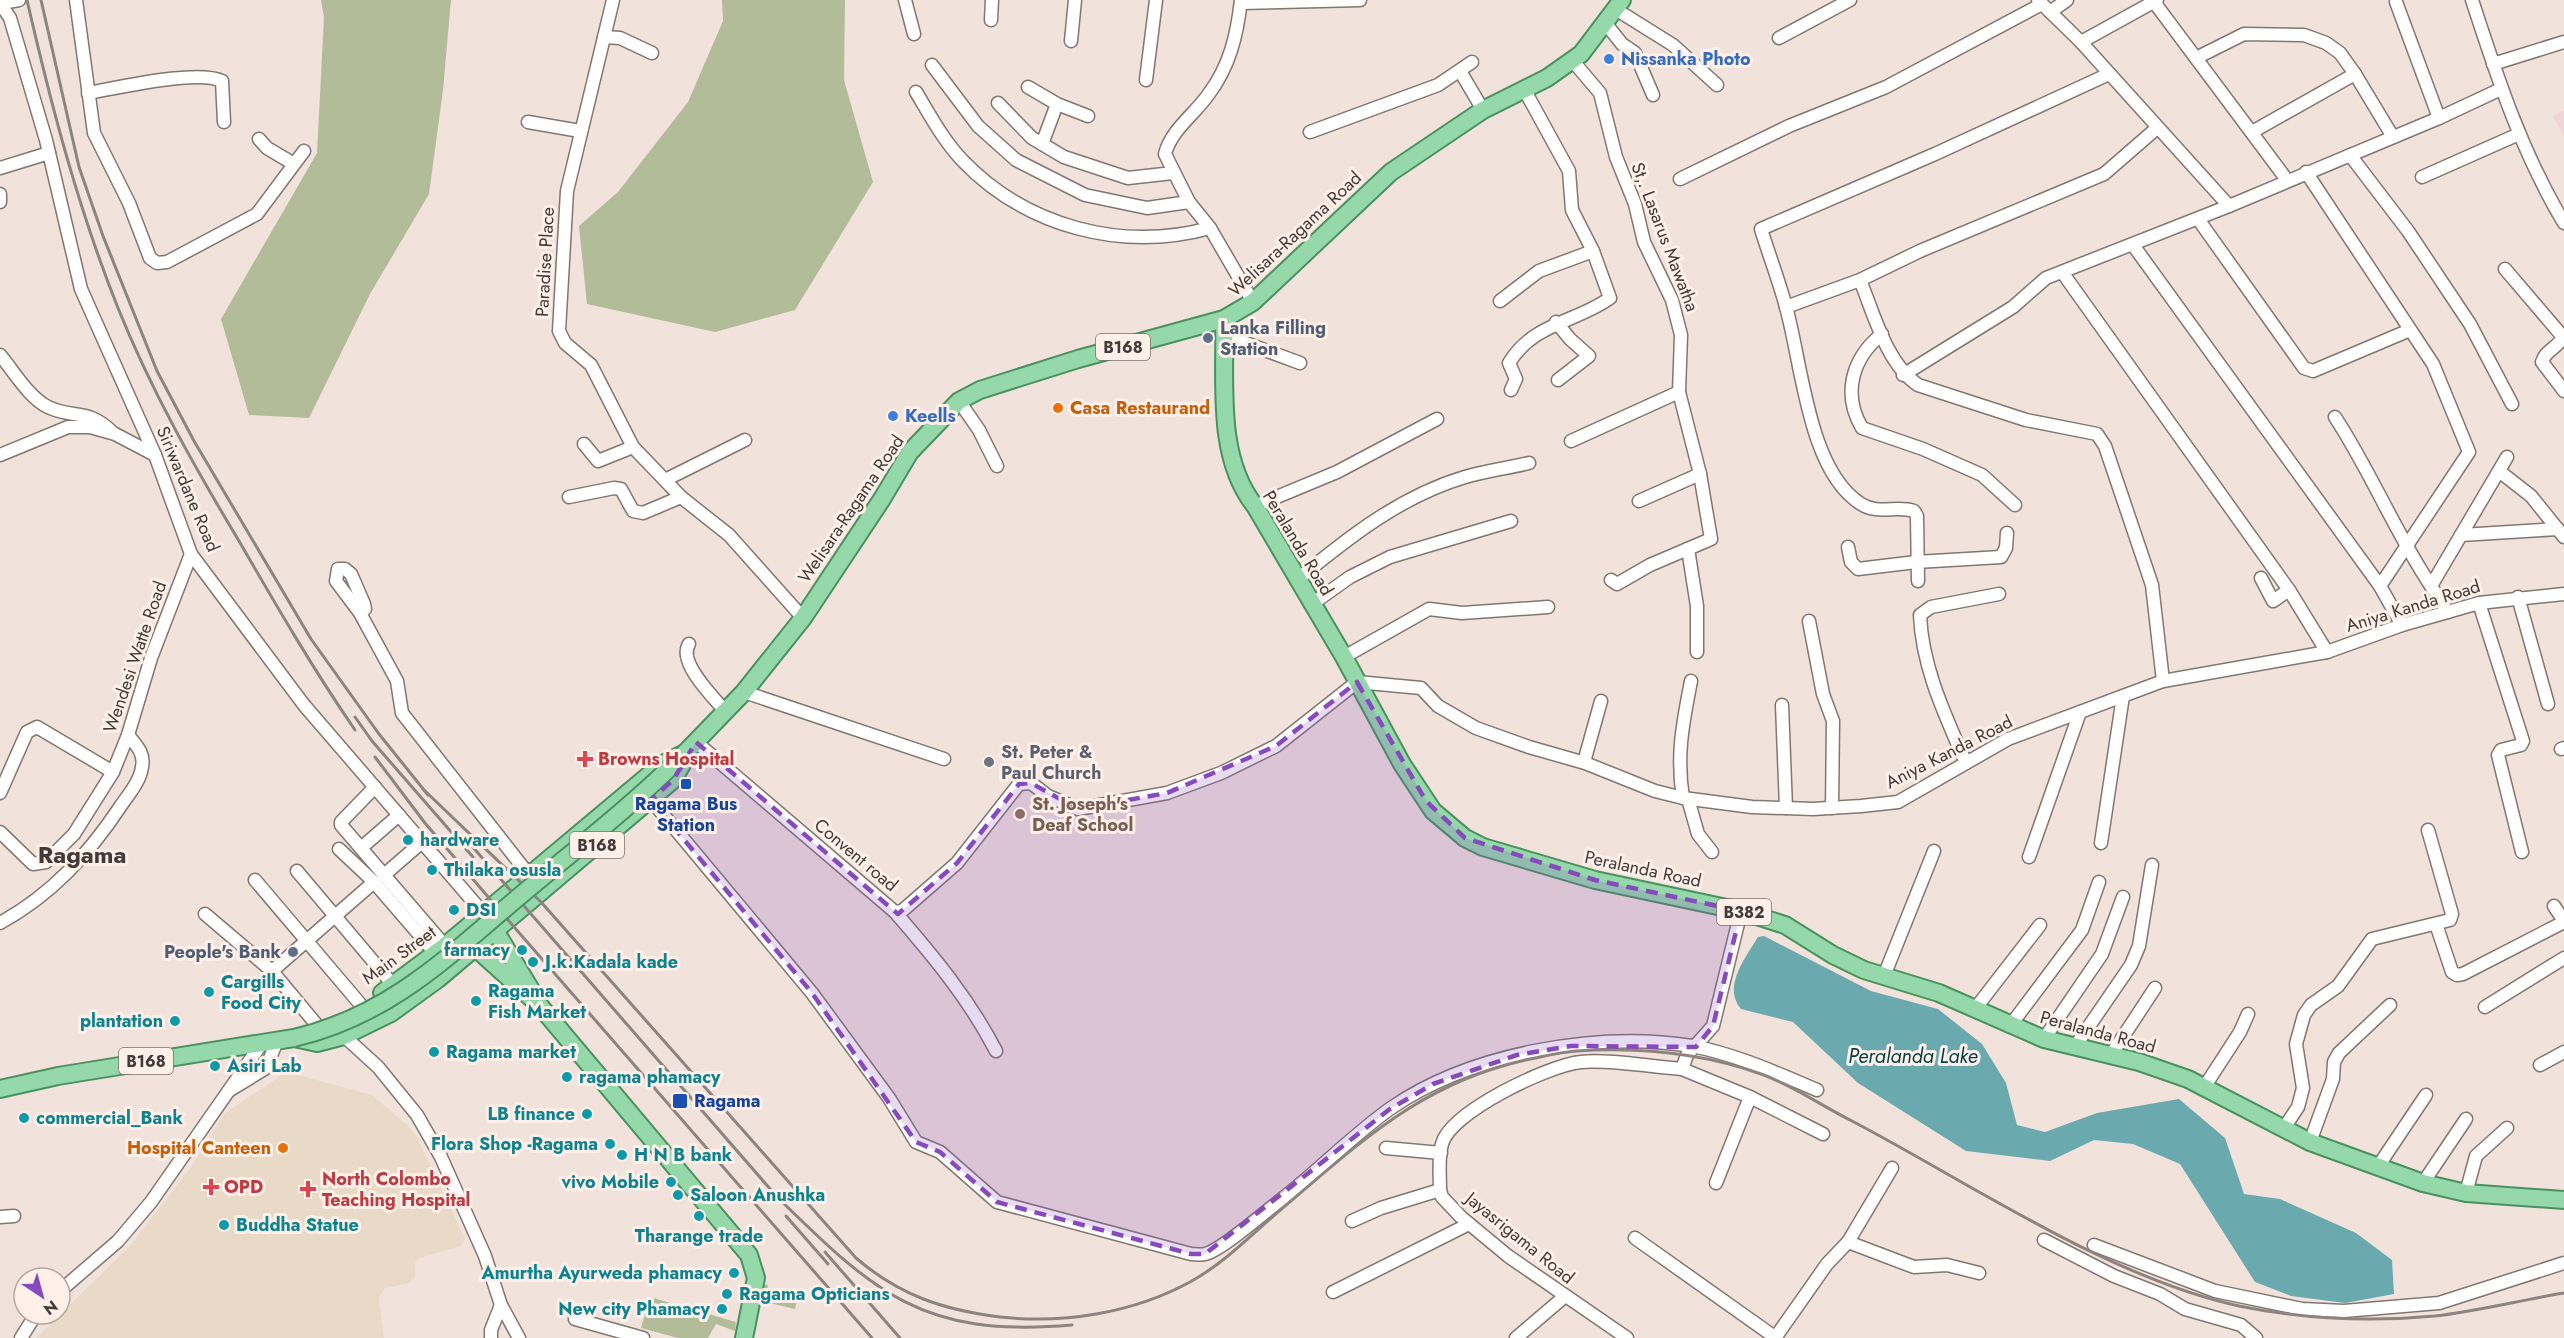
<svg xmlns="http://www.w3.org/2000/svg" width="2564" height="1338" viewBox="0 0 2564 1338" font-family="Jost,sans-serif">
	<rect width="100%" height="100%" fill="#f1e3dc"/>
	<polygon fill="#f0d5d7" points="2564,110 2564,137 2553,116"/>
	<polygon fill="#e9dac7" points="291,1073 372,1095 408,1126 417,1137 465,1239 461,1246 419,1258 415,1263 415,1278 409,1283 385,1288 379,1298 384,1338 36,1338 129,1247 189,1170 225,1113 282,1075"/>
	<g fill="#b2bc99">
		<polygon points="321,0 451,0 443,90 429,194 370,294 309,418 249,415 221,319 317,153 324,17"/>
		<polygon points="722,0 845,0 844,80 873,182 795,310 715,332 587,304 579,226 618,192 688,102 723,21"/>
		<polygon points="767,1284 769,1291 798,1296 795,1309 757,1300 762,1286"/>
		<polygon points="650,1297 736,1322 735,1331 716,1324 708,1338 678,1338 641,1328"/>
	</g>
	<path fill="#6aaaae" d="M 1764,936 L 1871,991 L 1938,1009 L 1982,1044 L 2006,1083 L 2017,1125 L 2045,1132 L 2097,1113 L 2179,1099 L 2225,1138 L 2244,1194 L 2280,1199 L 2356,1233 L 2392,1260 L 2394,1294 L 2345,1303 L 2291,1296 L 2255,1282 L 2180,1164 L 2133,1144 L 2094,1140 L 2050,1161 L 1966,1151 L 1858,1083 L 1793,1022 L 1741,1009 C 1722,987 1746,957 1758,937 Z"/>
	<g fill="none" stroke-linecap="round" stroke-linejoin="round">
		<defs>
			<g id="minor">
				<polyline points="76,0 94,133 129,203 150,258 157,263 167,262 257,214 304,151"/>
				<polyline points="613,0 567,191 559,331 565,343 591,365 633,447 681,497 729,535 803,618"/>
				<polyline points="905,0 914,34"/>
				<path d="M 1241,0 C 1237,35 1230,66 1208,95 C 1194,115 1171,130 1165,154 L 1189,202 L 1210,228 L 1253,302"/>
				<polyline points="2038,0 2081,42 2229,206 2439,118 2501,89"/>
				<path d="M 2472,0 C 2497,77 2522,153 2564,223"/>
				<polyline points="2154,2 2287,180"/>
				<polyline points="2396,2 2439,118"/>
				<polyline points="0,3 10,18 46,140 81,289 155,455 191,554 304,705 484,914"/>
				<polyline points="2,3 19,0"/>
				<polyline points="1241,3 1360,0"/>
				<polyline points="1617,10 1673,45 1717,85"/>
				<polyline points="2050,12 2067,0"/>
				<polyline points="991,20 992,0"/>
				<polyline points="1606,24 1622,44 1635,53 1653,95"/>
				<polyline points="604,37 620,38 652,53"/>
				<polyline points="1779,38 1850,0"/>
				<polyline points="1071,41 1075,0"/>
				<polyline points="2081,42 2157,0"/>
				<polyline points="2196,58 2244,34 2304,35 2326,43 2340,53 2355,74 2393,137"/>
				<polyline points="1572,60 1600,93 1616,157 1635,204 1644,242 1672,300 1681,335 1679,392 1700,474 1711,539 1650,565 1617,584 1611,580"/>
				<polyline points="2493,64 2564,42"/>
				<polyline points="932,65 978,126 1016,160 1085,195 1147,208 1189,202"/>
				<polyline points="1460,71 1483,110"/>
				<polyline points="1146,80 1156,0"/>
				<polyline points="1028,87 1057,104 1088,116"/>
				<path d="M 916,92 C 930,115 943,140 962,160 C 1026,227 1122,252 1210,228"/>
				<path d="M 88,93 C 118,88 197,69 222,81 L 224,122"/>
				<polyline points="998,103 1032,138 1064,157 1128,178 1173,173"/>
				<polyline points="528,122 580,131"/>
				<polyline points="1310,132 1438,85 1472,62"/>
				<polyline points="2252,132 2355,74"/>
				<polyline points="259,139 267,148 294,164"/>
				<polyline points="1042,144 1057,104"/>
				<polyline points="2350,155 2408,231 2470,324 2512,404"/>
				<polyline points="0,168 49,153"/>
				<polyline points="2306,172 2433,364 2469,452 2380,586"/>
				<polyline points="2422,177 2519,134"/>
				<polyline points="1680,179 1789,126 1886,87 2042,4"/>
				<polyline points="0,194 0,202"/>
				<polyline points="2198,219 2304,368 2313,371 2410,330"/>
				<polyline points="2133,245 2380,586 2402,625"/>
				<path d="M 2505,269 L 2563,337 C 2558,348 2545,350 2542,362 L 2564,391"/>
				<polyline points="2062,272 2289,590 2327,652"/>
				<path d="M 1860,280 C 1874,314 1886,363 1918,385 L 2026,420 L 2097,434 L 2105,446 L 2152,585 L 2163,681"/>
				<polyline points="1500,301 1539,271 1593,251"/>
				<polyline points="1786,307 1860,280 1920,251 2104,174 2157,128"/>
				<polyline points="1556,322 1570,339 1589,356 1558,380"/>
				<path d="M 1882,334 C 1852,358 1842,394 1862,428 L 1923,449 L 1982,475 L 2015,505"/>
				<polyline points="1224,335 1300,363"/>
				<path d="M 0,355 C 13,370 29,398 48,407 C 73,419 88,408 112,432"/>
				<polyline points="1903,375 2013,307 2046,278 2229,206"/>
				<path d="M 1511,390 L 1516,379 L 1509,363 C 1533,323 1577,322 1610,298 L 1593,251 L 1572,210 L 1569,171 L 1524,89"/>
				<polyline points="959,401 979,430 997,466"/>
				<path d="M 2335,417 C 2371,472 2395,532 2431,586"/>
				<polyline points="1571,441 1679,392"/>
				<polyline points="584,444 598,461 633,447"/>
				<polyline points="0,455 68,427 90,427 115,434 155,455"/>
				<polyline points="2499,471 2531,496 2564,537"/>
				<polyline points="665,480 745,440"/>
				<polyline points="569,497 614,488 621,489 633,511 643,513 681,497"/>
				<polyline points="1639,501 1700,474"/>
				<polyline points="1255,506 1337,472 1437,419"/>
				<polyline points="2461,535 2558,529"/>
				<polyline points="1848,547 1851,562 1858,569 1916,562 2001,557 2006,548 2007,533"/>
				<polyline points="1688,549 1697,606 1697,652"/>
				<polyline points="2261,578 2273,601 2289,590"/>
				<path d="M 1298,579 C 1349,537 1401,496 1465,477 C 1486,471 1508,468 1529,463"/>
				<path d="M 1918,581 L 1917,516 L 1914,511 C 1897,505 1878,515 1861,504 C 1808,471 1802,363 1786,307 C 1779,281 1769,255 1761,229 L 1935,154 L 2109,74"/>
				<polyline points="2518,597 2548,704"/>
				<polyline points="2479,603 2523,741 2521,745 2501,750 2498,755 2522,852"/>
				<polyline points="1312,604 1350,577 1390,557 1511,521"/>
				<polyline points="2448,612 2431,586 2507,457"/>
				<polyline points="360,613 365,609 364,604 351,574 345,569 338,569 336,581 360,613 397,681 402,713 529,875"/>
				<polyline points="1809,621 1823,694 1833,721 1832,808"/>
				<path d="M 689,644 C 677,662 714,698 726,712"/>
				<polyline points="1344,657 1429,609 1462,613 1548,607"/>
				<polyline points="744,692 944,759"/>
				<polyline points="1782,705 1786,808"/>
				<polyline points="696,742 895,912 902,911 957,863 1019,784 1031,783 1048,796 1078,809 1167,793 1221,773 1276,746 1357,682 1421,688 1438,706 1476,728 1529,747 1585,763 1655,791 1683,798 1752,807 1813,809 1861,806 1898,802 2008,739 2163,681 2327,652 2402,625 2479,603 2564,594"/>
				<polyline points="2561,749 2564,748"/>
				<polyline points="1584,762 1601,701"/>
				<path d="M 1966,763 C 1945,715 1922,667 1920,615 L 1931,607 L 1999,594"/>
				<polyline points="375,787 341,822 341,825 445,946"/>
				<polyline points="0,793 27,732 37,727 113,772"/>
				<path d="M 1683,798 C 1676,755 1683,723 1691,681"/>
				<polyline points="1688,799 1698,834 1712,852"/>
				<path d="M 651,800 L 812,993 L 889,1098 L 916,1142 L 940,1152 L 997,1202 L 1191,1254 C 1195,1254 1201,1255 1205,1254 C 1221,1251 1267,1210 1282,1199 C 1319,1170 1353,1135 1391,1108 C 1471,1053 1597,1031 1692,1046 C 1735,1054 1777,1073 1817,1090"/>
				<polyline points="0,832 33,864 46,862 74,834 113,772 128,735 151,658 191,554"/>
				<polyline points="2101,843 2123,696"/>
				<polyline points="361,848 399,815"/>
				<polyline points="339,849 374,882 436,954"/>
				<polyline points="2029,857 2080,712"/>
				<polyline points="297,871 394,986"/>
				<polyline points="384,875 422,842"/>
				<polyline points="255,880 361,1005"/>
				<polyline points="2554,906 2564,921"/>
				<path d="M 895,912 C 934,957 969,999 996,1051"/>
				<polyline points="205,914 272,971 316,1024"/>
				<path d="M 0,923 C 51,895 88,855 120,807 C 128,795 140,782 142,767 C 145,753 136,745 128,735"/>
				<polyline points="2436,924 2452,972 2457,975 2463,974 2564,922"/>
				<polyline points="272,971 374,882"/>
				<polyline points="1884,976 1934,851"/>
				<polyline points="2485,1007 2564,958"/>
				<polyline points="1975,1009 2040,925"/>
				<polyline points="2010,1026 2082,930 2099,882"/>
				<polyline points="344,1036 378,1067 417,1115 441,1157 485,1256 501,1305 519,1338"/>
				<polyline points="2044,1039 2102,954 2123,897"/>
				<polyline points="2074,1048 2131,965 2139,946 2152,865"/>
				<polyline points="2111,1055 2155,988"/>
				<polyline points="2540,1065 2564,1052"/>
				<polyline points="1682,1069 1750,1097 1823,1134"/>
				<polyline points="2205,1086 2240,1032 2248,1014"/>
				<polyline points="230,1090 266,1068 277,1041"/>
				<polyline points="2284,1128 2298,1107 2303,1088 2296,1044 2304,1015 2311,1005 2338,986 2372,939 2450,920 2452,914 2428,830"/>
				<polyline points="2310,1142 2333,1079 2334,1062 2339,1053 2390,1005"/>
				<polyline points="1386,1148 1441,1153"/>
				<polyline points="2377,1168 2426,1095"/>
				<polyline points="1716,1183 1750,1097"/>
				<polyline points="2423,1183 2466,1119"/>
				<polyline points="2466,1193 2476,1156 2507,1128"/>
				<polyline points="0,1217 14,1216"/>
				<polyline points="1352,1221 1381,1208 1440,1190"/>
				<polyline points="1635,1238 1776,1338"/>
				<polyline points="2044,1240 2114,1276 2160,1294 2185,1309 2241,1325 2256,1338"/>
				<polyline points="1848,1242 1892,1168"/>
				<polyline points="2094,1245 2215,1291 2302,1309 2344,1311 2439,1303 2564,1263"/>
				<polyline points="60,1291 118,1241 151,1202 262,1043"/>
				<polyline points="1333,1292 1469,1224"/>
				<polyline points="575,1319 643,1338"/>
				<polyline points="21,1338 36,1314"/>
				<polyline points="491,1338 491,1330 501,1305"/>
				<polyline points="1516,1338 1564,1297"/>
				<path d="M 1627,1338 L 1508,1256 L 1461,1217 L 1442,1197 L 1440,1190 C 1440,1175 1438,1157 1442,1144 C 1450,1112 1549,1065 1581,1062 C 1608,1059 1653,1067 1682,1069 L 1687,1055 L 1713,1026 L 1741,911"/>
				<polyline points="1775,1338 1827,1264 1848,1242 1914,1267 1947,1265 1979,1273"/>
			</g>
			<g id="major">
				<path d="M 1224,319 C 1226,380 1215,456 1255,506 L 1344,657 L 1402,764 L 1433,811 L 1465,838 L 1483,847 L 1595,880 L 1741,911 L 1785,925 L 1833,955 L 1864,970 L 1939,993 L 2044,1039 L 2139,1062 L 2188,1079 L 2310,1142 L 2423,1183 L 2466,1193 L 2564,1200"/>
				<polyline points="490,922 534,995"/>
				<polyline points="469,942 540,1006 749,1255 756,1278 744,1338"/>
				<polyline points="382,993 445,946 661,765 685,753 744,692 803,618 882,499 910,452 959,401 980,390 1078,359 1224,319 1253,302 1391,172 1483,110 1547,78 1581,54 1622,0"/>
				<polyline points="0,1089 58,1076 262,1043 294,1038 317,1043 344,1036 391,1013 438,979 673,780 684,761 685,753"/>
			</g>
		</defs>
		<use href="#minor" stroke="#827670" stroke-width="15"/>
		<use href="#major" stroke="#49915f" stroke-width="20"/>
		<use href="#minor" stroke="#fff" stroke-width="12"/>
		<use href="#major" stroke="#95d9ab" stroke-width="16"/>
		<g stroke="#8d847f" stroke-width="3">
			<path d="M 27,0 C 51,105 78,208 118,308 C 151,390 194,466 239,541 C 276,605 313,669 355,730"/>
			<polyline points="41,0 79,167 103,236 157,371 194,441 311,639 379,734 428,795"/>
			<polyline points="355,717 372,741 473,857"/>
			<polyline points="375,757 425,823 495,905 872,1338"/>
			<path d="M 424,790 L 541,902 L 856,1258 C 899,1295 943,1310 1000,1317 C 1064,1324 1133,1313 1190,1282 C 1223,1264 1250,1236 1278,1212 C 1360,1143 1421,1082 1530,1059 C 1545,1056 1561,1052 1576,1051 C 1637,1047 1702,1053 1761,1074 C 1792,1085 1822,1106 1852,1121 C 1972,1184 2107,1277 2239,1306 C 2302,1319 2371,1322 2435,1316 C 2478,1311 2521,1300 2564,1293"/>
			<polyline points="471,845 778,1198"/>
			<path d="M 773,1193 C 875,1293 921,1338 1072,1325"/>
			<polyline points="786,1216 828,1264"/>
			<polyline points="825,1252 900,1338"/>
		</g>
		<defs>
			<path id="major-bridge" d="M 294,1038 C 396,1014 455,949 533,885 C 585,842 638,800 685,753"/>
		</defs>
		<use href="#major-bridge" stroke="#49915f" stroke-width="20" stroke-linecap="butt"/>
		<use href="#major-bridge" stroke="#95d9ab" stroke-width="16"/>
	</g>
	<path fill="#8749be" fill-opacity="0.2" stroke="#8749be" stroke-width="4.5" stroke-dasharray="12 8" stroke-linejoin="round" d="M 1357,682 L 1426,801 L 1465,838 L 1595,880 L 1741,911 L 1713,1026 L 1696,1047 L 1571,1046 L 1517,1055 L 1433,1084 L 1390,1109 L 1205,1254 L 1191,1254 L 997,1202 L 940,1152 L 916,1142 L 812,993 L 651,800 L 673,780 L 696,742 L 898,914 L 957,863 L 1019,784 L 1031,783 L 1078,809 L 1167,793 L 1276,746 Z"/>
	<g fill="#3f7fe0" stroke="#fef0e9" stroke-width="2">
		<circle cx="1609" cy="59" r="6"/>
		<circle cx="893" cy="416" r="6"/>
	</g>
	<g fill="#5c6f8a" stroke="#fef0e9" stroke-width="2">
		<circle cx="1208" cy="338" r="6"/>
		<circle cx="293" cy="952" r="6"/>
	</g>
	<g fill="#e8710a" stroke="#fef0e9" stroke-width="2">
		<circle cx="1058" cy="408" r="6"/>
		<circle cx="283" cy="1148" r="6"/>
	</g>
	<g fill="#e0444e" stroke="#fef0e9" stroke-width="2">
		<path d="M582 750h6v6h6v6h-6v6h-6v-6h-6v-6h6z"/>
		<path d="M208 1178h6v6h6v6h-6v6h-6v-6h-6v-6h6z"/>
		<path d="M305 1180h6v6h6v6h-6v6h-6v-6h-6v-6h6z"/>
	</g>
	<circle fill="#6b7280" stroke="#fef0e9" stroke-width="2" cx="989" cy="762" r="6"/>
	<g fill="#1a4fb4" stroke="#fef0e9" stroke-width="2">
		<rect x="680" y="778" width="12" height="12" rx="3"/>
		<rect x="672" y="1093" width="16" height="16" rx="3"/>
	</g>
	<circle fill="#8d6e63" stroke="#fef0e9" stroke-width="2" cx="1020" cy="814" r="6"/>
	<g fill="#0f9aa8" stroke="#fef0e9" stroke-width="2">
		<circle cx="408" cy="840" r="6"/>
		<circle cx="432" cy="870" r="6"/>
		<circle cx="454" cy="910" r="6"/>
		<circle cx="522" cy="950" r="6"/>
		<circle cx="533" cy="962" r="6"/>
		<circle cx="209" cy="992" r="6"/>
		<circle cx="476" cy="1001" r="6"/>
		<circle cx="175" cy="1021" r="6"/>
		<circle cx="434" cy="1052" r="6"/>
		<circle cx="215" cy="1066" r="6"/>
		<circle cx="567" cy="1077" r="6"/>
		<circle cx="587" cy="1114" r="6"/>
		<circle cx="24" cy="1118" r="6"/>
		<circle cx="610" cy="1144" r="6"/>
		<circle cx="622" cy="1155" r="6"/>
		<circle cx="671" cy="1182" r="6"/>
		<circle cx="678" cy="1195" r="6"/>
		<circle cx="699" cy="1216" r="6"/>
		<circle cx="224" cy="1225" r="6"/>
		<circle cx="734" cy="1273" r="6"/>
		<circle cx="727" cy="1294" r="6"/>
		<circle cx="722" cy="1309" r="6"/>
	</g>
	<g text-anchor="middle" stroke-width="6" stroke-linejoin="round" paint-order="stroke">
		<g fill="#fef0e9" stroke="#7a726e" stroke-width="1.5">
			<rect x="1096" y="334" width="54" height="26" rx="4.5"/>
			<rect x="570" y="832" width="54" height="26" rx="4.5"/>
			<rect x="1717" y="899" width="54" height="26" rx="4.5"/>
			<rect x="119" y="1048" width="54" height="26" rx="4.5"/>
		</g>
		<g font-size="16" font-weight="bold" fill="#413c39">
			<text x="1123" y="353">B168</text>
			<text x="597" y="851">B168</text>
			<text x="1744" y="918">B382</text>
			<text x="146" y="1067">B168</text>
		</g>
		<g font-size="18" font-weight="bold" fill="#366cbe" stroke="#fef0e9" text-anchor="start">
			<text x="1621" y="65">Nissanka Photo</text>
			<text x="905" y="422">Keells</text>
		</g>
		<g font-size="18" fill="#413c39" stroke="#fef0e9">
			<text transform="translate(1295 234) rotate(-43)" y="6">Welisara-Ragama Road</text>
			<text transform="translate(1665 237) rotate(69)" y="6">St,. Lasarus Mawatha</text>
			<text transform="translate(545 262) rotate(-87)" y="6">Paradise Place</text>
			<text transform="translate(188 489) rotate(67)" y="6">Siriwardane Road</text>
			<text transform="translate(851 509) rotate(-56)" y="6">Welisara-Ragama Road</text>
			<text transform="translate(1298 543) rotate(59)" y="6">Peralanda Road</text>
			<text transform="translate(2413 606) rotate(-17)" y="6">Aniya Kanda Road</text>
			<text transform="translate(135 657) rotate(-71)" y="6">Wendesi Watte Road</text>
			<text transform="translate(1949 752) rotate(-27)" y="6">Aniya Kanda Road</text>
			<text transform="translate(856 855) rotate(40)" y="6">Convent road</text>
			<text transform="translate(1643 869) rotate(12)" y="6">Peralanda Road</text>
			<text transform="translate(399 955) rotate(-36)" y="6">Main Street</text>
			<text transform="translate(2098 1032) rotate(15)" y="6">Peralanda Road</text>
			<text transform="translate(1520 1238) rotate(39)" y="6">Jayasrigama Road</text>
		</g>
		<g font-size="18" font-weight="bold" fill="#4e5e75" stroke="#fef0e9" text-anchor="start">
			<text x="1220" y="334">Lanka Filling<tspan x="1220" dy="21">Station</tspan></text>
			<text x="281" y="958" text-anchor="end">People's Bank</text>
		</g>
		<g font-size="18" font-weight="bold" fill="#c56008" stroke="#fef0e9" text-anchor="start">
			<text x="1070" y="414">Casa Restaurand</text>
			<text x="271" y="1154" text-anchor="end">Hospital Canteen</text>
		</g>
		<g font-size="18" font-weight="bold" fill="#5b616d" stroke="#fef0e9" text-anchor="start">
			<text x="1001" y="758">St. Peter &amp;<tspan x="1001" dy="21">Paul Church</tspan></text>
		</g>
		<g font-size="18" font-weight="bold" fill="#be3a42" stroke="#fef0e9" text-anchor="start">
			<text x="598" y="765">Browns Hospital</text>
			<text x="322" y="1185">North Colombo<tspan x="322" dy="21">Teaching Hospital</tspan></text>
			<text x="224" y="1193">OPD</text>
		</g>
		<g font-size="18" font-weight="bold" fill="#164399" stroke="#fef0e9">
			<text x="686" y="810">Ragama Bus<tspan x="686" dy="21">Station</tspan></text>
			<text x="694" y="1107" text-anchor="start">Ragama</text>
		</g>
		<g font-size="18" font-weight="bold" fill="#785e54" stroke="#fef0e9" text-anchor="start">
			<text x="1032" y="810">St. Joseph's<tspan x="1032" dy="21">Deaf School</tspan></text>
		</g>
		<g font-size="18" font-weight="bold" fill="#0d838f" stroke="#fef0e9" text-anchor="start">
			<text x="420" y="846">hardware</text>
			<text x="444" y="876">Thilaka osusla</text>
			<text x="466" y="916">DSI</text>
			<text x="510" y="956" text-anchor="end">farmacy</text>
			<text x="545" y="968">J.k.Kadala kade</text>
			<text x="221" y="988">Cargills<tspan x="221" dy="21">Food City</tspan></text>
			<text x="488" y="997">Ragama<tspan x="488" dy="21">Fish Market</tspan></text>
			<text x="163" y="1027" text-anchor="end">plantation</text>
			<text x="446" y="1058">Ragama market</text>
			<text x="227" y="1072">Asiri Lab</text>
			<text x="579" y="1083">ragama phamacy</text>
			<text x="575" y="1120" text-anchor="end">LB finance</text>
			<text x="36" y="1124">commercial_Bank</text>
			<text x="598" y="1150" text-anchor="end">Flora Shop -Ragama</text>
			<text x="634" y="1161">H N B bank</text>
			<text x="659" y="1188" text-anchor="end">vivo Mobile</text>
			<text x="690" y="1201">Saloon Anushka</text>
			<text x="236" y="1231">Buddha Statue</text>
			<text x="699" y="1242" text-anchor="middle">Tharange trade</text>
			<text x="722" y="1279" text-anchor="end">Amurtha Ayurweda phamacy</text>
			<text x="739" y="1300">Ragama Opticians</text>
			<text x="710" y="1315" text-anchor="end">New city Phamacy</text>
		</g>
		<g font-size="20" font-style="italic" fill="#003e41" stroke="#fef0e9">
			<text x="1913" y="1063">Peralanda Lake</text>
		</g>
		<g font-size="24" font-weight="bold" fill="#413c39" stroke="#fef0e9">
			<text x="82" y="863">Ragama</text>
		</g>
	</g>
	<g transform="translate(42 1296) rotate(144)"><circle r="28" fill="#fef0e9" stroke="#b2a8a3" stroke-width="1.5"/>
	<path d="M0-4.5L10 22L0 15L-10 22Z" fill="#8749be"/>
	<text y="-9" font-size="16" font-weight="bold" text-anchor="middle" fill="#413c39">N</text>
	</g>
</svg>
